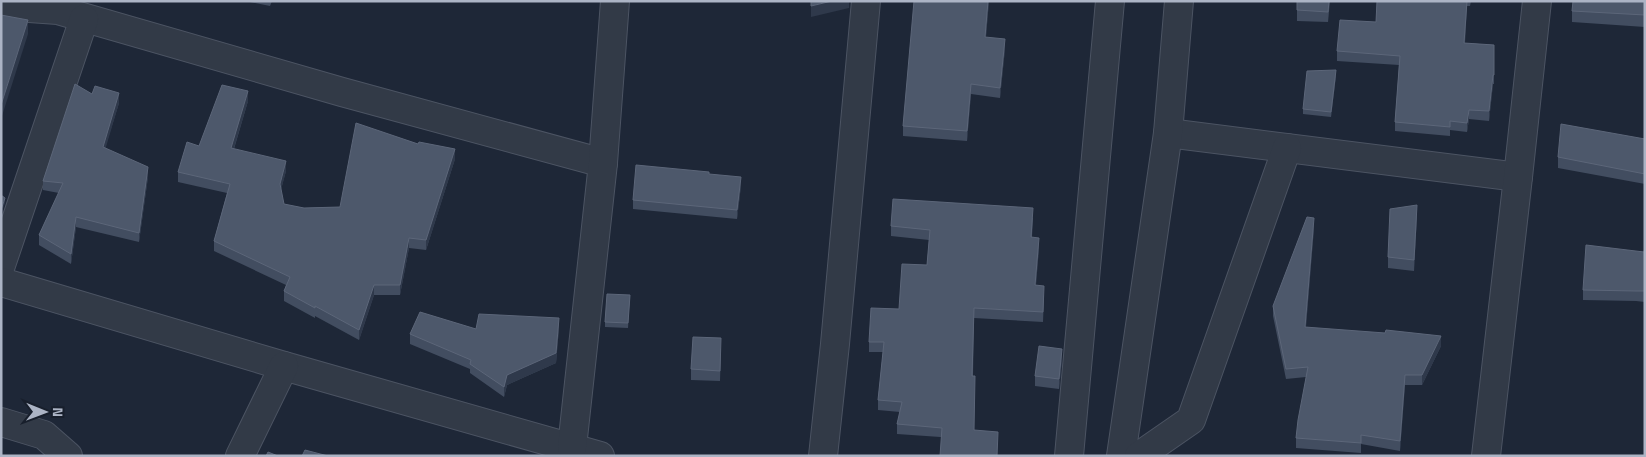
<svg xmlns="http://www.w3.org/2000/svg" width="1646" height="457" viewBox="0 0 1646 457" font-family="'Titillium Web',sans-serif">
	<rect width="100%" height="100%" fill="#1e2737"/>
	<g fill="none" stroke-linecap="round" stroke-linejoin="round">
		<defs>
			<g id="minor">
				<polyline points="1,6 58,10 342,92 603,163"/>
				<polyline points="1168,133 1518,177"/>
				<polyline points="1,265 84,19"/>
				<polyline points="1,282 284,366 600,456"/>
				<polyline points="1,422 44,435 68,456"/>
				<polyline points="572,447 603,163 615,1"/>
				<polyline points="240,456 284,366"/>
				<polyline points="823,456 835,344 866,1"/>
				<polyline points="1069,456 1110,1"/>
				<polyline points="1121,456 1168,133 1179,1"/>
				<polyline points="1139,456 1191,420 1287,148"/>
				<polyline points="1486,456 1518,177 1537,1"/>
			</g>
		</defs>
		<use href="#minor" stroke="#4c5463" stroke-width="30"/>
		<use href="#minor" stroke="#323a47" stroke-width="28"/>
	</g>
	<g fill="#424d60">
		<polygon points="245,1 272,1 270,6"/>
		<polygon points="989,1 986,37 1005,49 1000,98 971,94 967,141 903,136 903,126"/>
		<polygon points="1297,1 1330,1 1328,22 1297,21"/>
		<polygon points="1377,1 1471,1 1470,6 1467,6 1465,43 1494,45 1494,84 1493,84 1489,121 1469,119 1467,132 1450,130 1450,136 1395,131 1395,122 1399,65 1337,61 1337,51 1376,22"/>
		<polygon points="1645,1 1645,27 1572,22 1572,11"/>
		<polygon points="1336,76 1331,117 1303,114 1303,109"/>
		<polygon points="92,94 119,103 105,148 148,177 139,242 76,227 71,264 39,245 39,235 59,193 43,190 43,181"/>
		<polygon points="248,101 234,149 286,171 281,189 284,204 304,208 340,207 455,159 426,250 409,248 400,295 374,295 359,340 315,316 315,318 284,301 284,291 286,285 214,251 214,241 227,193 178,182 178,172 199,146"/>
		<polygon points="1645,139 1645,184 1558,168 1558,157"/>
		<polygon points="709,174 741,186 737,219 633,209 633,200"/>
		<polygon points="1417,216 1414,271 1388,268 1388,257"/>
		<polygon points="1033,218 1032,237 1039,248 1036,285 1044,296 1043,322 974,318 973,376 974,430 998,441 897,434 897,424 900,412 878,410 878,400 883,352 869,352 869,342 899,309 927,265 929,240 891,236 891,226"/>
		<polygon points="1314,228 1306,327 1441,346 1422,385 1405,385 1400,451 1361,444 1361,453 1296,448 1296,438 1306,377 1286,379 1273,316 1273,306"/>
		<polygon points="1645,248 1645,302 1636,301 1583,300 1583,290 1644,252"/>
		<polygon points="630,295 628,328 605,327 605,322"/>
		<polygon points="559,328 556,363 507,385 504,397 470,373 470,369 410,344 410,334 476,329"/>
		<polygon points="721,348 720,381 691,380 691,369"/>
		<polygon points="1062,359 1059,389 1035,386 1035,376"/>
	</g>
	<g fill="#2f394b">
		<polygon points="832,1 849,1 849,8 811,17 811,6"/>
		<polygon points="988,1 989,1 985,47 985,37"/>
		<polygon points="1467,1 1467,6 1464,52 1464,43"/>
		<polygon points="28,20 28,34 1,119 1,105"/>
		<polygon points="1005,39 1005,49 1000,98 1000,88"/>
		<polygon points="1336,70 1336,76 1331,117 1331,112"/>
		<polygon points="1493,75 1493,84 1489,121 1489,111"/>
		<polygon points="971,84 971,94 967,141 967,131"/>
		<polygon points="248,91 248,101 231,158 231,148"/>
		<polygon points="119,93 119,103 103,157 103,147"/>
		<polygon points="1469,110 1469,119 1467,132 1467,123"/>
		<polygon points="455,149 455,159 426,250 426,240"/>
		<polygon points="286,161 286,171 280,194 280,184"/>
		<polygon points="148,167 148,177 139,242 139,233"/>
		<polygon points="741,177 741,186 737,219 737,210"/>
		<polygon points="5,198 5,203 1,215 1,210"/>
		<polygon points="1417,205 1417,216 1414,271 1414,260"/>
		<polygon points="76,217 76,227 71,264 71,254"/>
		<polygon points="1314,218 1314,228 1305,337 1305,327"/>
		<polygon points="409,238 409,248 400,295 400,285"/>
		<polygon points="1039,238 1039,248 1035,295 1035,285"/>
		<polygon points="374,285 374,295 359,340 359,330"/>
		<polygon points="559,318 559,328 556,363 507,385 504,397 504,387 507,375"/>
		<polygon points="1441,336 1441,346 1422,385 1422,375"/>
		<polygon points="1062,349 1062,359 1059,389 1059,379"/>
		<polygon points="1405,375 1405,385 1400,451 1400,441"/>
	</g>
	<g fill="#4d586b" stroke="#5c6679">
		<polygon points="811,1 832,1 811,6"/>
		<polygon points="914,1 988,1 985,37 1005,39 1000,88 971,84 967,131 903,126"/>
		<polygon points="1297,1 1329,1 1328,12 1297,10"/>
		<polygon points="1377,1 1467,1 1464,43 1494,45 1494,75 1493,75 1489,111 1469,110 1467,123 1450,121 1450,127 1395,122 1400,56 1337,51 1340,20 1376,22"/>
		<polygon points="1573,1 1645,1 1645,15 1572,11"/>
		<polygon points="1,15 28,20 1,105"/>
		<polygon points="1336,70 1331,112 1303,109 1307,71"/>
		<polygon points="75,84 92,94 95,86 119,93 103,147 148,167 139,233 76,217 71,254 39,235 63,183 43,181"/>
		<polygon points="222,85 248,91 231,148 286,161 280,184 284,204 304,208 340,207 356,123 418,144 419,142 455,149 426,240 409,238 400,285 374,285 359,330 315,306 315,308 284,291 290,277 214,241 230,184 178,172 187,142 199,146"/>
		<polygon points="1561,124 1645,139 1645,174 1558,157"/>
		<polygon points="636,165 709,172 709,174 741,177 737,210 633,200"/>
		<polygon points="1,195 5,198 1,210"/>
		<polygon points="893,199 1033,208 1031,237 1039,238 1035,285 1044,286 1043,312 974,308 972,376 975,376 974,430 998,432 997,456 940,456 942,428 897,424 902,402 878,400 884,342 869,342 871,308 899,309 902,264 927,265 930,230 891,226"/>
		<polygon points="1417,205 1414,260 1388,257 1390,209"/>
		<polygon points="1307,217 1314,218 1305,327 1385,333 1386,330 1441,336 1422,375 1405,375 1400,441 1361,435 1361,443 1296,438 1298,420 1308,367 1286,369 1273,306"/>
		<polygon points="1586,245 1644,252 1645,248 1645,291 1636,291 1583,290"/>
		<polygon points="607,294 630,295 628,323 605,322"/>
		<polygon points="420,312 476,329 479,314 559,318 556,353 507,375 504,387 470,364 471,360 410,334"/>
		<polygon points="693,337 721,338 720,371 691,369"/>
		<polygon points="1039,346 1062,349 1059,379 1035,376"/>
		<polygon points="305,450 328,456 302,456"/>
		<polygon points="268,452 278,456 266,456"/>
	</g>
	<rect width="1646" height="457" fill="none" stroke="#acb4c5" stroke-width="5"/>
	<g transform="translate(45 412) rotate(91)" stroke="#181f2c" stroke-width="4" paint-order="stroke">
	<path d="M0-4L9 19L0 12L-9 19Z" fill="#acb4c5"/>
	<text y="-8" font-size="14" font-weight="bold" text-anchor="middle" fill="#acb4c5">N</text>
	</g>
</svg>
